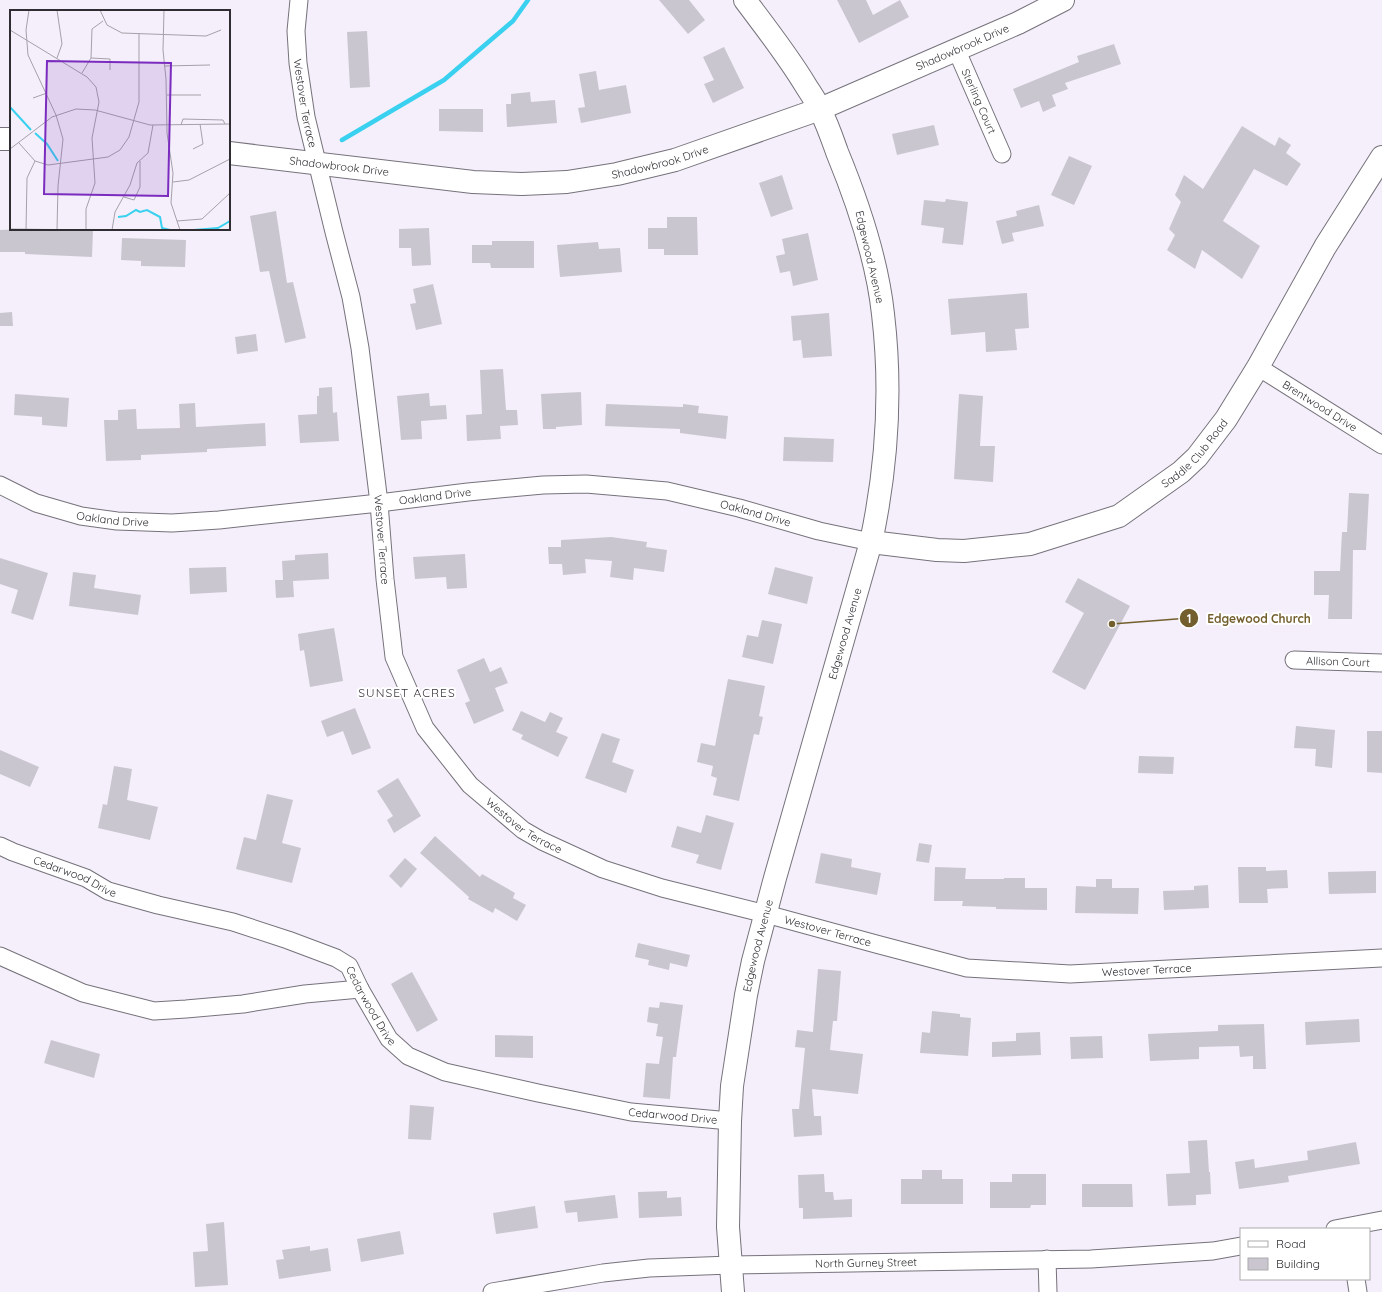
<svg xmlns="http://www.w3.org/2000/svg" width="1382" height="1292" viewBox="0 0 1382 1292" font-family="Quicksand,sans-serif">
	<rect width="100%" height="100%" fill="#f4effa"/>
	<g fill="none" stroke-linecap="round" stroke-linejoin="round">
		<polyline stroke="#39d1ef" stroke-width="4.5" points="342,140 444,80 513,21 528,0"/>
	</g>
	<g fill="#cac6d0">
		<polygon points="659,0 689,0 705,20 688,34"/>
		<polygon points="837,0 866,0 873,15 900,0 909,17 859,43"/>
		<polygon points="367,31 370,87 350,88 347,32"/>
		<polygon points="1114,44 1121,64 1065,83 1068,89 1052,95 1056,106 1043,112 1039,101 1021,108 1013,89 1079,62 1077,56"/>
		<polygon points="724,47 744,88 713,103 704,84 714,80 703,57"/>
		<polygon points="596,71 599,90 626,85 631,113 581,123 578,108 585,107 579,74"/>
		<polygon points="530,92 531,102 555,100 557,123 507,127 506,104 511,104 511,94"/>
		<polygon points="439,109 483,109 483,132 439,131"/>
		<polygon points="934,125 939,145 897,155 892,134"/>
		<polygon points="1242,126 1275,146 1279,137 1291,145 1286,153 1301,164 1287,186 1254,169 1223,221 1260,246 1242,279 1202,250 1195,269 1167,250 1175,235 1169,229 1181,202 1175,195 1184,175 1203,189"/>
		<polygon points="1069,156 1092,166 1074,205 1051,195"/>
		<polygon points="782,175 793,209 771,217 759,183"/>
		<polygon points="946,199 968,202 963,245 942,243 944,228 921,225 924,200 945,202"/>
		<polygon points="1039,205 1044,226 1012,233 1014,241 1002,244 996,221 1017,216 1016,211"/>
		<polygon points="276,211 287,283 293,282 306,338 285,343 269,271 260,272 250,216"/>
		<polygon points="667,217 697,217 698,255 664,255 664,249 648,249 648,228 667,228"/>
		<polygon points="429,228 431,265 412,266 411,248 399,248 399,229"/>
		<polygon points="26,229 93,231 92,257 25,254 25,252 0,252 0,230"/>
		<polygon points="808,233 818,280 793,286 790,271 780,273 776,256 785,254 782,239"/>
		<polygon points="122,238 186,240 185,267 141,266 141,261 121,260"/>
		<polygon points="492,241 534,241 534,268 491,268 490,263 472,263 472,245 492,245"/>
		<polygon points="598,242 599,249 620,248 622,272 560,277 557,245"/>
		<polygon points="433,284 442,324 416,330 410,304 416,303 413,289"/>
		<polygon points="1027,293 1029,328 1015,329 1017,350 986,352 985,332 951,335 948,299"/>
		<polygon points="12,312 13,326 0,326 0,313"/>
		<polygon points="829,313 832,356 803,358 801,340 793,341 791,316"/>
		<polygon points="256,334 258,351 237,354 235,337"/>
		<polygon points="503,369 506,410 517,410 518,425 500,426 501,439 467,441 466,415 482,414 480,370"/>
		<polygon points="332,387 333,413 337,412 339,441 300,443 298,415 317,414 317,396 319,396 319,388"/>
		<polygon points="581,392 582,425 556,427 556,429 543,429 541,394"/>
		<polygon points="429,393 430,406 446,405 447,419 421,421 422,439 401,440 397,396"/>
		<polygon points="15,394 69,398 67,427 42,425 42,417 14,415"/>
		<polygon points="959,394 983,396 980,446 995,446 993,482 954,479"/>
		<polygon points="195,403 196,427 265,423 266,446 207,449 207,452 141,455 141,460 106,461 104,420 118,420 118,410 136,409 137,429 180,428 179,404"/>
		<polygon points="606,404 683,407 683,404 699,406 698,413 728,416 726,439 680,433 680,429 605,426"/>
		<polygon points="784,437 834,439 833,462 783,461"/>
		<polygon points="1349,493 1369,494 1366,550 1353,550 1352,619 1328,619 1329,595 1314,595 1314,571 1340,571 1342,532 1347,532"/>
		<polygon points="611,537 647,542 646,547 667,550 664,572 634,568 633,580 610,577 612,561 585,559 586,573 563,575 562,564 549,564 548,547 561,547 561,540"/>
		<polygon points="328,553 329,579 293,581 294,597 276,598 275,580 283,580 282,561 295,560 295,555"/>
		<polygon points="465,554 467,588 447,589 446,577 415,579 413,557"/>
		<polygon points="0,558 48,573 33,620 11,613 18,590 0,584"/>
		<polygon points="226,567 227,592 190,594 189,568"/>
		<polygon points="775,567 813,577 807,604 768,594"/>
		<polygon points="73,572 96,575 94,588 141,595 138,615 69,606"/>
		<polygon points="1078,578 1130,606 1085,690 1052,672 1084,613 1065,602"/>
		<polygon points="762,620 782,624 773,664 742,657 747,635 758,637"/>
		<polygon points="334,628 343,681 310,687 304,650 300,651 298,634"/>
		<polygon points="484,658 490,672 501,667 508,683 495,688 504,711 474,724 465,703 470,701 457,670"/>
		<polygon points="728,679 765,686 759,716 763,717 759,735 754,734 739,801 713,795 717,778 711,776 713,766 697,762 701,743 715,746"/>
		<polygon points="355,708 371,748 352,755 343,731 327,737 321,721"/>
		<polygon points="521,711 545,722 550,712 563,718 556,732 568,737 558,757 521,739 523,735 512,730"/>
		<polygon points="1296,726 1335,730 1332,768 1315,766 1316,749 1294,748"/>
		<polygon points="1367,731 1382,731 1382,773 1367,772"/>
		<polygon points="602,733 620,739 612,762 634,770 626,793 585,778"/>
		<polygon points="0,750 39,767 30,787 0,774"/>
		<polygon points="1139,756 1174,757 1173,774 1138,773"/>
		<polygon points="114,766 132,769 127,800 158,807 150,840 98,828 103,804 107,805"/>
		<polygon points="398,778 421,816 394,833 387,820 393,816 377,791"/>
		<polygon points="267,794 293,800 282,843 301,848 292,883 236,869 244,837 256,840"/>
		<polygon points="706,815 734,823 721,870 696,863 699,855 671,847 677,826 701,833"/>
		<polygon points="435,836 480,877 482,874 515,893 513,898 526,905 517,921 495,908 493,913 468,899 469,897 420,853"/>
		<polygon points="919,843 932,845 929,863 916,861"/>
		<polygon points="821,853 852,859 851,867 881,873 877,895 815,883"/>
		<polygon points="405,858 417,869 401,888 389,876"/>
		<polygon points="935,867 966,868 965,879 1004,879 1004,878 1025,878 1025,888 1047,888 1047,910 996,909 996,907 962,906 963,901 934,901"/>
		<polygon points="1238,867 1266,867 1266,871 1287,870 1288,888 1267,889 1268,903 1239,903"/>
		<polygon points="1376,871 1376,893 1329,894 1328,872"/>
		<polygon points="1096,879 1112,879 1112,888 1139,888 1138,914 1075,913 1076,886 1096,887"/>
		<polygon points="1208,885 1209,908 1164,910 1163,891 1194,890 1194,886"/>
		<polygon points="638,943 690,955 687,967 670,963 669,970 648,965 649,960 635,957"/>
		<polygon points="818,969 841,971 837,1021 833,1021 830,1050 863,1054 858,1094 812,1089 814,1116 821,1116 822,1135 794,1137 792,1109 799,1109 805,1048 795,1047 797,1030 813,1032"/>
		<polygon points="412,972 438,1020 417,1032 391,984"/>
		<polygon points="660,1002 683,1005 676,1057 673,1057 670,1099 643,1097 646,1063 659,1064 663,1037 656,1036 658,1024 647,1022 649,1007 659,1008"/>
		<polygon points="932,1011 960,1014 960,1017 971,1018 968,1056 920,1053 922,1032 930,1033"/>
		<polygon points="1359,1019 1360,1042 1306,1045 1305,1022"/>
		<polygon points="1264,1024 1266,1069 1253,1069 1253,1056 1240,1057 1239,1046 1199,1047 1199,1059 1150,1061 1148,1034 1218,1031 1218,1025"/>
		<polygon points="1040,1032 1041,1055 992,1057 992,1042 1016,1041 1016,1033"/>
		<polygon points="495,1035 533,1036 533,1058 495,1057"/>
		<polygon points="1102,1036 1103,1058 1071,1059 1070,1037"/>
		<polygon points="51,1040 100,1054 94,1078 44,1063"/>
		<polygon points="410,1105 434,1107 431,1140 408,1139"/>
		<polygon points="1207,1140 1209,1172 1210,1172 1211,1194 1196,1195 1196,1205 1168,1206 1166,1174 1190,1173 1188,1141"/>
		<polygon points="1356,1142 1360,1164 1288,1176 1289,1182 1239,1189 1235,1162 1254,1159 1255,1168 1308,1160 1307,1151"/>
		<polygon points="922,1170 942,1170 942,1179 963,1179 963,1204 901,1204 901,1179 922,1179"/>
		<polygon points="824,1174 825,1192 833,1192 834,1200 852,1199 852,1217 803,1219 803,1208 799,1208 798,1175"/>
		<polygon points="1012,1174 1046,1174 1046,1205 1031,1205 1030,1208 990,1208 990,1182 1012,1182"/>
		<polygon points="1082,1184 1132,1184 1133,1207 1082,1207"/>
		<polygon points="667,1191 667,1198 681,1197 682,1216 639,1218 638,1192"/>
		<polygon points="615,1195 618,1218 578,1222 577,1212 566,1213 564,1201"/>
		<polygon points="535,1206 538,1228 496,1234 493,1213"/>
		<polygon points="224,1222 228,1285 195,1287 193,1252 208,1251 206,1224"/>
		<polygon points="400,1231 404,1254 361,1262 357,1239"/>
		<polygon points="310,1246 310,1251 328,1248 331,1271 279,1279 276,1260 284,1259 282,1250"/>
	</g>
	<g fill="none" stroke-linecap="round" stroke-linejoin="round">
		<defs>
			<g id="street">
				<path id="s1" d="M 299,0 L 296,31 L 298,63 L 306,117 L 334,232 L 351,297 L 360,348 L 379,503 L 385,579 L 394,657 L 425,728 L 470,785 L 523,830 L 542,841 L 603,869 L 662,888 L 766,914 L 876,944 L 967,968 L 1070,974 L 1382,958"/>
				<path id="s2" d="M 956,49 L 1002,154"/>
				<path id="s3" d="M 1258,367 L 1382,445"/>
				<path id="s4" d="M 0,485 L 36,503 L 81,516 L 117,521 L 172,523 L 219,520 L 379,503 L 468,492 L 543,485 L 586,484 L 667,491 L 739,508 L 819,531 L 871,542"/>
				<path id="s5" d="M 1294,660 L 1382,663"/>
				<path id="s6" d="M 0,846 L 13,852 L 86,878 L 108,891 L 158,905 L 233,922 L 288,940 L 336,958 L 349,966 L 360,989 L 389,1039 L 408,1056 L 445,1072 L 538,1093 L 631,1112 L 730,1121"/>
				<polyline points="0,956 83,993 154,1011 186,1009 243,1004 305,994 360,989"/>
				<polyline points="1335,1229 1382,1220"/>
				<polyline points="1047,1259 1048,1292"/>
				<polyline points="1356,1279 1358,1292"/>
				<path id="s7" d="M 492,1292 L 603,1273 L 649,1268 L 731,1265 L 1091,1259 L 1213,1251 L 1241,1246"/>
			</g>
			<g id="secondary">
				<polyline points="0,139 11,139"/>
				<path id="s8" d="M 229,153 L 473,182 L 522,184 L 567,182 L 617,174 L 675,160 L 820,109 L 1018,23 L 1063,0"/>
				<path id="s9" d="M 871,542 L 937,550 L 964,551 L 1030,544 L 1119,516 L 1181,472 L 1197,457 L 1226,419 L 1258,367 L 1325,247 L 1382,157"/>
				<path id="s10" d="M 733,1292 L 728,1227 L 730,1121 L 732,1086 L 746,995 L 753,961 L 775,878 L 871,542 C 887,467 892,390 883,314 C 877,258 858,203 837,152 C 832,138 827,123 820,110 C 817,102 811,94 806,86 C 788,56 766,28 745,0"/>
			</g>
		</defs>
		<use href="#street" stroke="#76727b" stroke-width="19"/>
		<use href="#secondary" stroke="#76727b" stroke-width="24"/>
		<use href="#street" stroke="#fff" stroke-width="17"/>
		<use href="#secondary" stroke="#fff" stroke-width="22"/>
	</g>
	<g text-anchor="middle" stroke-width="4" stroke-linejoin="round" paint-order="stroke">
		<g font-size="11" fill="#2f2d31" stroke="#fff">
			<text dy="4" stroke="none"><textPath href="#s8" startOffset="759">Shadowbrook Drive</textPath></text>
			<text dy="4" stroke="none"><textPath href="#s2" startOffset="57">Sterling Court</textPath></text>
			<text dy="4" stroke="none"><textPath href="#s1" startOffset="104">Westover Terrace</textPath></text>
			<text dy="4" stroke="none"><textPath href="#s8" startOffset="435">Shadowbrook Drive</textPath></text>
			<text dy="4" stroke="none"><textPath href="#s8" startOffset="111">Shadowbrook Drive</textPath></text>
			<text transform="translate(870 257) rotate(77)" y="4">Edgewood Avenue</text>
			<text dy="4" stroke="none"><textPath href="#s3" startOffset="73">Brentwood Drive</textPath></text>
			<text dy="4" stroke="none"><textPath href="#s9" startOffset="352">Saddle Club Road</textPath></text>
			<text dy="4" stroke="none"><textPath href="#s4" startOffset="443">Oakland Drive</textPath></text>
			<text dy="4" stroke="none"><textPath href="#s4" startOffset="767">Oakland Drive</textPath></text>
			<text dy="4" stroke="none"><textPath href="#s4" startOffset="119">Oakland Drive</textPath></text>
			<text dy="4" stroke="none"><textPath href="#s1" startOffset="548">Westover Terrace</textPath></text>
			<text dy="4" stroke="none"><textPath href="#s10" startOffset="673">Edgewood Avenue</textPath></text>
			<text dy="4" stroke="none"><textPath href="#s5" startOffset="44">Allison Court</textPath></text>
			<text dy="4" stroke="none"><textPath href="#s1" startOffset="884">Westover Terrace</textPath></text>
			<text dy="4" stroke="none"><textPath href="#s6" startOffset="81">Cedarwood Drive</textPath></text>
			<text dy="4" stroke="none"><textPath href="#s1" startOffset="1208">Westover Terrace</textPath></text>
			<text dy="4" stroke="none"><textPath href="#s10" startOffset="349">Edgewood Avenue</textPath></text>
			<text dy="4" stroke="none"><textPath href="#s1" startOffset="1532">Westover Terrace</textPath></text>
			<text dy="4" stroke="none"><textPath href="#s6" startOffset="416">Cedarwood Drive</textPath></text>
			<text dy="4" stroke="none"><textPath href="#s6" startOffset="752">Cedarwood Drive</textPath></text>
			<text dy="4" stroke="none"><textPath href="#s7" startOffset="376">North Gurney Street</textPath></text>
		</g>
		<g font-size="12" letter-spacing="1" fill="#37333b" stroke="#fff">
			<text x="407" y="697">SUNSET ACRES</text>
		</g>
	</g>
	<g transform="translate(10 10)">
		<rect width="220" height="220" fill="#f4effa"/>
		<path fill="none" stroke="#39d1ef" stroke-width="2" d="M 0,97 L 21,120M 25,123 L 37,134 L 48,151M 108,207 L 116,206 L 126,200 L 130,202 L 137,200 L 150,207 L 152,218 L 160,220M 184,220 L 208,218 L 220,211"/>
		<path fill="none" stroke="#a5a1aa" stroke-width="1" d="M 19,0 L 16,20 L 18,45 L 46,105 L 53,129 L 48,176 L 47,220M 90,0 L 97,15 L 112,23 L 196,26 L 211,20M 154,0 L 153,40 L 156,69 L 157,123 L 163,163 L 161,193 L 170,220M 0,20 L 77,67 L 86,77 L 89,92 L 82,128 L 85,173 L 76,199 L 76,220M 47,48 L 52,34 L 47,0M 81,48 L 100,49 L 100,60M 154,56 L 200,55M 72,63 L 81,48 L 82,19 L 93,11M 157,85 L 191,85M 23,88 L 37,83M 171,115 L 173,109 L 213,110 L 215,114M 9,133 L 25,151 L 38,155 L 98,147 L 110,140 L 119,127 L 129,92 L 129,24M 0,139 L 42,107 L 66,99 L 85,100 L 140,115 L 220,114M 183,139 L 193,134 L 190,114M 163,172 L 179,170 L 220,149M 114,187 L 124,190 L 130,177 L 130,151M 167,211 L 192,209 L 220,183M 0,219 L 84,220M 16,220 L 17,168 L 25,151M 102,220 L 105,202 L 120,175 L 127,153 L 138,143 L 143,115"/>
		<path fill="#7b2cbf" fill-opacity="0.15" stroke="#7b2cbf" stroke-width="2" d="M 37,51 L 161,53 L 158,186 L 34,184 Z"/>
		<rect width="220" height="220" fill="none" stroke="#2f2d31" stroke-width="2"/>
	</g>
	<path fill="none" stroke="#735f2e" stroke-width="1.5" d="M1112 624L1189 618"/>
	<g fill="#735f2e" stroke="#fff" stroke-width="1.5">
		<circle cx="1112" cy="624" r="4"/>
		<circle cx="1189" cy="618" r="10"/>
	</g>
	<g font-size="12" text-anchor="middle" font-weight="bold" fill="#fff">
		<text x="1189" y="623">1</text>
	</g>
	<g font-size="12" text-anchor="middle" font-weight="bold" fill="#735f2e" stroke="#fff" stroke-width="4" stroke-linejoin="round" paint-order="stroke">
		<text x="1259" y="623">Edgewood Church</text>
	</g>
	<rect x="1240" y="1228" width="130" height="52" fill="#ffffff" stroke="#acabad"/>
	<rect x="1248" y="1241" width="20" height="6" fill="#ffffff" stroke="#acabad"/>
	<text x="1276" y="1248" font-size="12" fill="#2f2d31">Road</text>
	<rect x="1248" y="1258" width="20" height="12" fill="#cac6d0" stroke="#acabad"/>
	<text x="1276" y="1268" font-size="12" fill="#2f2d31">Building</text>
</svg>
